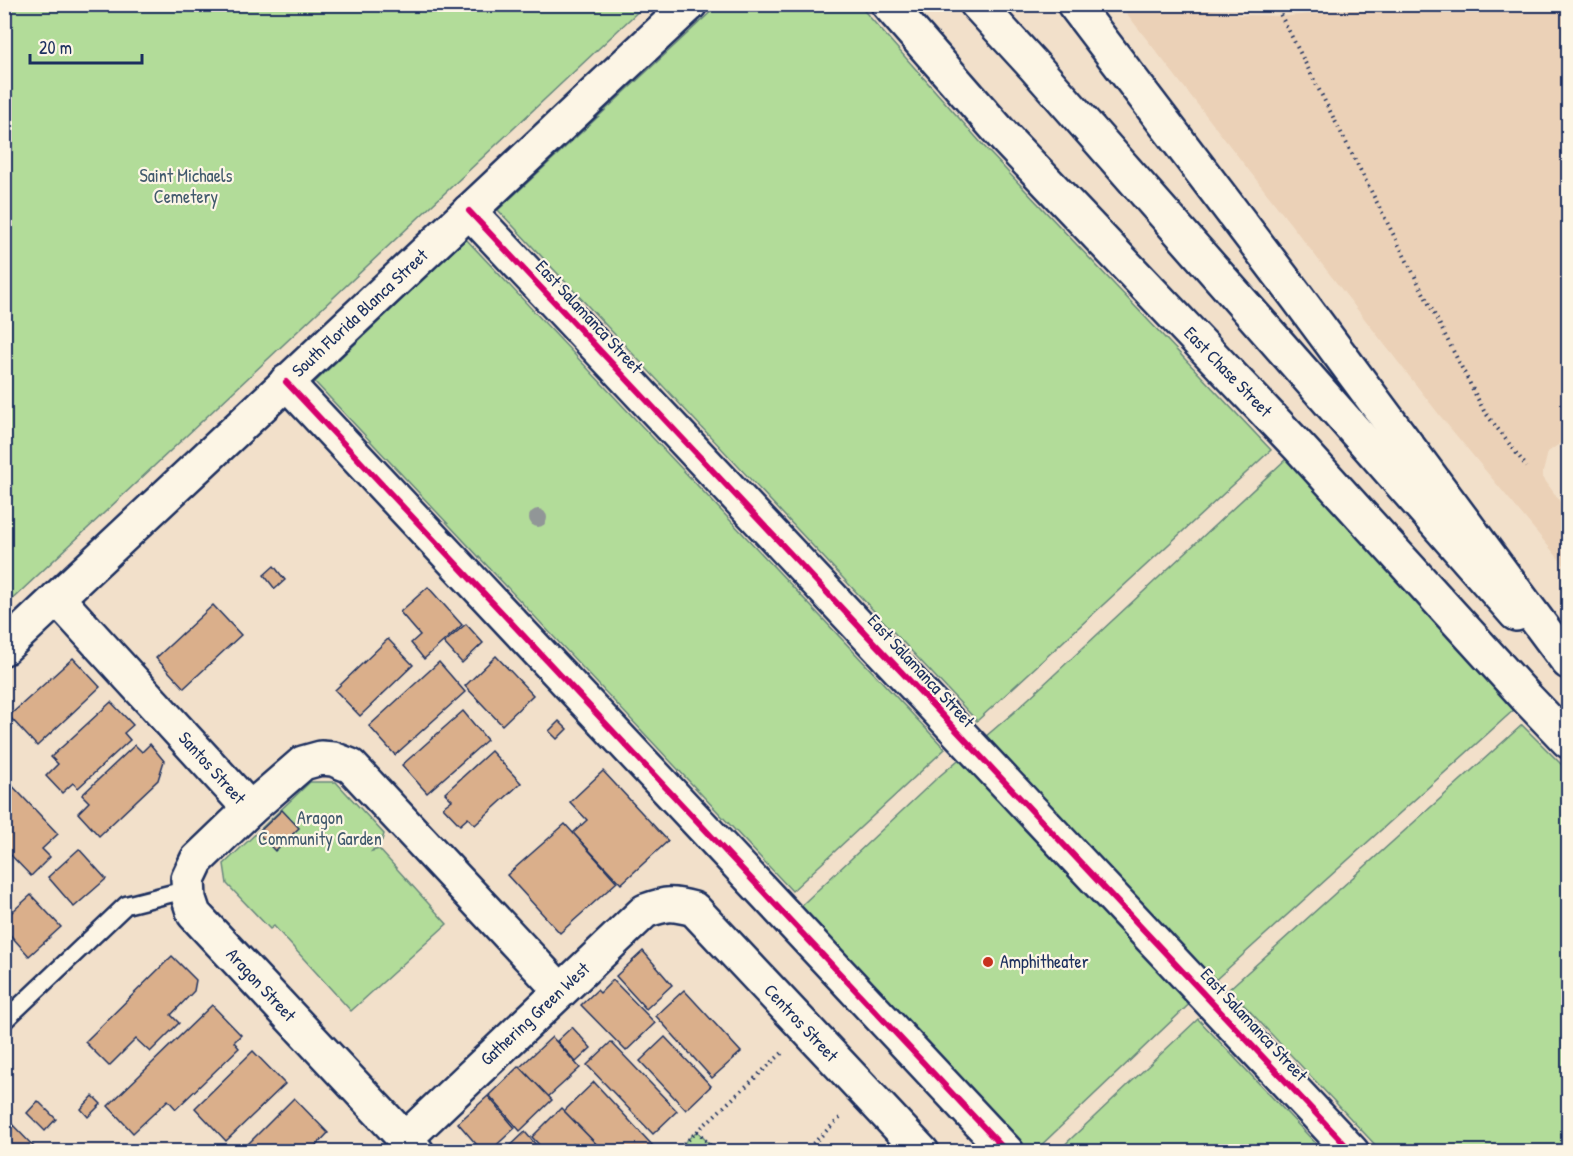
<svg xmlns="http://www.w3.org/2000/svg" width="1573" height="1156" viewBox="0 0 1573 1156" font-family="'Patrick Hand',sans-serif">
	<rect width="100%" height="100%" fill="#f2e0ca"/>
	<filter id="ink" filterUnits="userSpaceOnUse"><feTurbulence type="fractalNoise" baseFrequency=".0167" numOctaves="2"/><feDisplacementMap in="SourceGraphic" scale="12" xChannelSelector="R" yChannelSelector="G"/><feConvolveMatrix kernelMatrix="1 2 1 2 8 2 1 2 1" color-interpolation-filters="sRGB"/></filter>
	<g filter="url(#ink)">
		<polygon fill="#ebd1b7" points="1381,4 1568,5 1568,442 1562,442 1548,452 1542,476 1568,513 1568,570 1441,417 1120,5 1185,5 1241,15 1287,16 1338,12"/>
		<g fill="#b2dc99" stroke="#66867c" stroke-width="1.5">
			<polygon points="5,4 645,4 645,5 5,606"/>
			<polygon points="718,5 859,5 990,153 1271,450 977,721 498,210"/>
			<polygon points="466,239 945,749 792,891 315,382"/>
			<polygon points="1299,447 1527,698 1202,992 1035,1151 1007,1151 788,918 936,779 1013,713"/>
			<polygon points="1522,725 1568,771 1568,1151 1381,1151 1229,989"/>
			<polygon points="310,782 336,782 384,834 382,840 372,851 379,849 447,924 351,1011 274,926 270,929 227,884 224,864"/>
			<polygon points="1198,1019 1323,1151 1058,1151"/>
			<polygon points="697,1131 716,1151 675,1151"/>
		</g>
		<g fill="#daaf8b" stroke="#1b2f5e" stroke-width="1.5">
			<polygon points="274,566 285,580 275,589 264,575"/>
			<polygon points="428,587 462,625 424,659 411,643 420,635 400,612"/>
			<polygon points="213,605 241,635 184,688 156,658"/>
			<polygon points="466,624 483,643 462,663 444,643"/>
			<polygon points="388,639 413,665 360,716 335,690"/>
			<polygon points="496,656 533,695 502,725 465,686"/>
			<polygon points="73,658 100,687 37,746 9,716"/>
			<polygon points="439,662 465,692 395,755 369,726"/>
			<polygon points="111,702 133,725 124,733 130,740 78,788 73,783 62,793 46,776 58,764 51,757"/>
			<polygon points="463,711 487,740 427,793 402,765"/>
			<polygon points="559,721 567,729 557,739 549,731"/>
			<polygon points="150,744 164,761 158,780 99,836 78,813 89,802 82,795 135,745 142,752"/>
			<polygon points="491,751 521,783 475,825 468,818 460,825 443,807 452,800 445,793"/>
			<polygon points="603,771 668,841 621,884 573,833 587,820 570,802"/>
			<polygon points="4,777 58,834 42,849 50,857 31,876 4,848"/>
			<polygon points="282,810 299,828 275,851 258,833"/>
			<polygon points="565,824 617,882 560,933 507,875"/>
			<polygon points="79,849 106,879 74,907 48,877"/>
			<polygon points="31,895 61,927 29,956 4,928 4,919"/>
			<polygon points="643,951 672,985 646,1009 616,976"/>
			<polygon points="172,956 196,980 194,991 171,1015 179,1023 150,1052 136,1039 109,1066 85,1042"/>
			<polygon points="613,980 655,1023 626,1051 581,1005 597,990 600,993"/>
			<polygon points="684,990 741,1052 712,1078 656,1016"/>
			<polygon points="212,1005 241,1035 234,1042 239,1048 176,1109 168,1100 133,1133 108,1106"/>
			<polygon points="572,1027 591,1048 576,1062 557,1041"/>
			<polygon points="552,1037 580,1068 548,1097 520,1067"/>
			<polygon points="665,1037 711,1086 686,1110 640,1061"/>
			<polygon points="611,1042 677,1111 653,1134 587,1065"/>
			<polygon points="253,1051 285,1084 226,1141 195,1108"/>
			<polygon points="519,1066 552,1100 520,1131 489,1095"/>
			<polygon points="594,1082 653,1146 647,1152 604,1152 564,1111"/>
			<polygon points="93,1096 101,1104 88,1117 81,1109"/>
			<polygon points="488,1096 515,1128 489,1152 483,1152 458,1123"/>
			<polygon points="294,1098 328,1133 310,1152 240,1152"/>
			<polygon points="38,1101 56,1119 45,1131 27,1113"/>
			<polygon points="561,1108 564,1111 604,1152 546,1152 532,1137"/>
			<polygon points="7,1119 38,1151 38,1152 4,1152 4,1121"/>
			<polygon points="525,1132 542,1152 504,1152"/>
			<polygon points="65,1145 71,1152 58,1152"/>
		</g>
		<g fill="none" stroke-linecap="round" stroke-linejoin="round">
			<defs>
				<polyline id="service" points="4,1021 126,905 189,889"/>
				<g id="minor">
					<polyline points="469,211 1352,1152"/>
					<polyline points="286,382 1007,1152"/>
					<polyline points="57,598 250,809"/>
					<polyline points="4,648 690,4"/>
					<path d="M 405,1139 L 645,911 C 667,903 672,903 694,909 L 922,1152"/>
					<polyline points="417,1152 194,914 189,899 188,879 197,860 250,809 303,763 321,758 333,759 351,766 560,990"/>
				</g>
				<g id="primary">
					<polyline points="888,4 1006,139 1299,447 1527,698 1568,741"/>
					<polyline points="977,4 1034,66 1516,614"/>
				</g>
				<polyline id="motorway" points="1074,4 1297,297 1568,662"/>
			</defs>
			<use href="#service" stroke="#1b2f5e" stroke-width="21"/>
			<use href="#minor" stroke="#1b2f5e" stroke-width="38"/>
			<use href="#primary" stroke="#1b2f5e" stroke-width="38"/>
			<use href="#motorway" stroke="#1b2f5e" stroke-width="38"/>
			<g stroke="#1b2f5e" stroke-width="4" stroke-dasharray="1.5 4.5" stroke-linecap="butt">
				<polyline points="1275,4 1484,411 1527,467"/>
				<polyline points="697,1131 716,1152"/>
				<polyline points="675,1152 782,1053"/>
				<polyline points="804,1152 841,1117"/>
			</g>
			<use href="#service" stroke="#fcf5e5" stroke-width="16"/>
			<use href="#minor" stroke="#fcf5e5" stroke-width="33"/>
			<use href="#primary" stroke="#fcf5e5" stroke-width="33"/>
			<use href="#motorway" stroke="#fcf5e5" stroke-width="33"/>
			<defs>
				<g id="cycleway">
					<polyline points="469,211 1352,1152"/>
					<polyline points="286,382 1007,1152"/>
				</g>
			</defs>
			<use href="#cycleway" stroke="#fcf5e5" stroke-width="10"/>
			<use href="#cycleway" stroke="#d6006c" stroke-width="6"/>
		</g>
		<circle fill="#919697" cx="538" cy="518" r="9"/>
	</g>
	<circle fill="#c8321e" stroke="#fcf5e5" stroke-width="2" cx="988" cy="962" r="6"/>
	<g text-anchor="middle" stroke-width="4.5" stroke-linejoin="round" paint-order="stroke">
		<g font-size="18" fill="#415a6d" stroke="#fcf5e5">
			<text x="186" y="182">Saint Michaels<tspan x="186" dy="21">Cemetery</tspan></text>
			<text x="320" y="824">Aragon<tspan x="320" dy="21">Community Garden</tspan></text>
		</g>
		<g font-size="18" fill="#1b2f5e" stroke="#fcf5e5">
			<text transform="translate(360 313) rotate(-43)" y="6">South Florida Blanca Street</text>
			<text transform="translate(589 317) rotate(47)" y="6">East Salamanca Street</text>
			<text transform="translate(1228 372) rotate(46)" y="6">East Chase Street</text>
			<text transform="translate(921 671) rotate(47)" y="6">East Salamanca Street</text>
			<text transform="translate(212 768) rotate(48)" y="6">Santos Street</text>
			<text transform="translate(261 985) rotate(47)" y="6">Aragon Street</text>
			<text transform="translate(535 1014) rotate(-43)" y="6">Gathering Green West</text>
			<text transform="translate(801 1023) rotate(47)" y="6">Centros Street</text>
			<text transform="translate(1254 1025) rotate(47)" y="6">East Salamanca Street</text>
		</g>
		<g font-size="18" fill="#1b2f5e" stroke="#fcf5e5" text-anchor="start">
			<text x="1000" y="968">Amphitheater</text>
		</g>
	</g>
	<rect width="1573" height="1156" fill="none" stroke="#fcf5e5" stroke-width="24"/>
	<rect x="12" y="12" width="1549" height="1132" fill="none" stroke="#1b2f5e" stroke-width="2" filter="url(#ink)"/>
	<path d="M30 54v9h112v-9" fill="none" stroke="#1b2f5e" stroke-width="3"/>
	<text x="39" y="54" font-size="18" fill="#1b2f5e" stroke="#fcf5e5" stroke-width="4.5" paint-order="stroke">20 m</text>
</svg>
